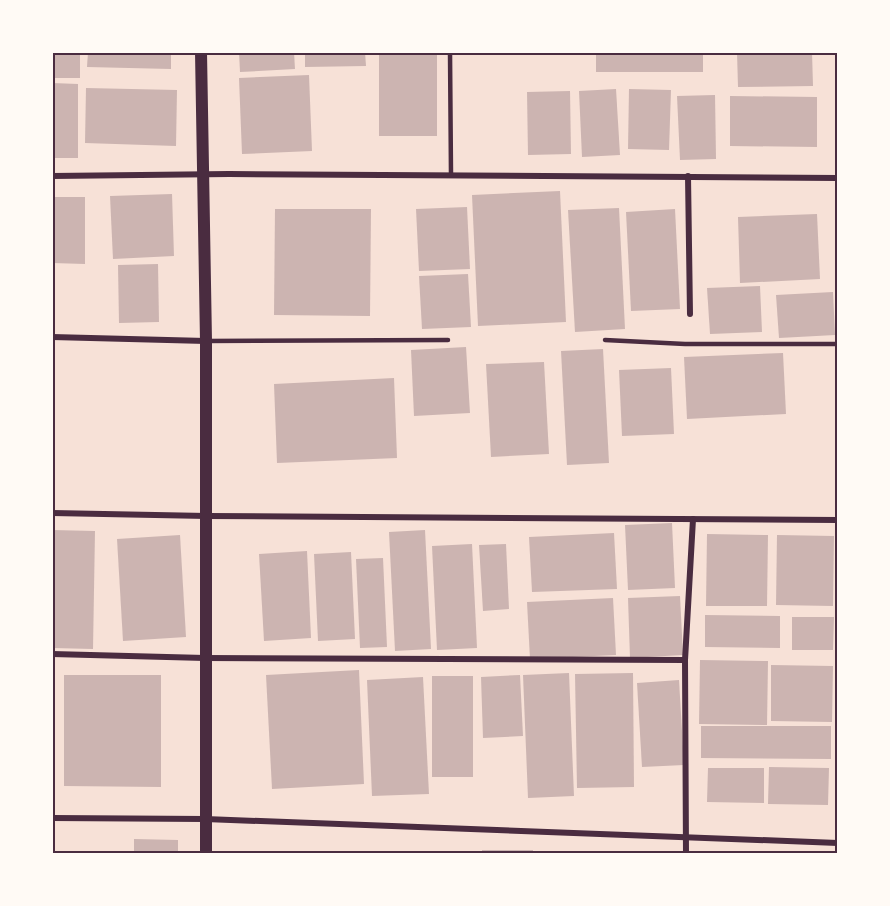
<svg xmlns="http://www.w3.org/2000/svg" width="890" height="906" viewBox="0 0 890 906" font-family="Manrope,sans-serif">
	<rect width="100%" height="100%" fill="#f7e1d7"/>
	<g fill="#ccb4b1">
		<rect x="52" y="52" width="28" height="26"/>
		<polygon points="88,52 171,52 171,69 87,67"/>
		<polygon points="239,52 294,52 295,69 240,72"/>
		<polygon points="305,52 365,52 366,66 305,67"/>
		<rect x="379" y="52" width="58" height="84"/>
		<rect x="596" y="52" width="107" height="20"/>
		<polygon points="737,52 812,52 813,86 738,87"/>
		<polygon points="309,75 312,151 242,154 239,78"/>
		<polygon points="52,83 78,84 78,158 52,158"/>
		<polygon points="86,88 177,90 176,146 85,143"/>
		<polygon points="616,89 620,155 582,157 579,91"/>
		<polygon points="629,89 671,90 669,150 628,149"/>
		<polygon points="570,91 571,154 528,155 527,92"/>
		<polygon points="715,95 716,159 680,160 677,96"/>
		<polygon points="730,96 817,97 817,147 730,146"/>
		<polygon points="560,191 566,322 478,326 472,195"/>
		<polygon points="172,194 174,256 113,259 110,196"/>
		<polygon points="52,197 85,197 85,264 52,263"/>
		<polygon points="467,207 470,269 419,271 416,209"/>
		<polygon points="619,208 625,329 575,332 568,210"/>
		<polygon points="275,209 371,209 370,316 274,315"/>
		<polygon points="675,209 680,309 631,311 626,212"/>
		<polygon points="817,214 820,279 740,283 738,217"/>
		<polygon points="158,264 159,322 119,323 118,265"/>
		<polygon points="468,274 471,327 422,329 419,276"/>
		<polygon points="760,286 762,332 710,334 707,288"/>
		<polygon points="833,292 835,335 779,338 776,295"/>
		<polygon points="466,347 470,413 414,416 411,350"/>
		<polygon points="603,349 609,463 567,465 561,351"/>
		<polygon points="783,353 786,414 687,419 684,357"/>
		<polygon points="544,362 549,454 491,457 486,364"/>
		<polygon points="671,368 674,434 622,436 619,370"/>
		<polygon points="394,378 397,458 277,463 274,384"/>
		<polygon points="672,523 675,588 628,590 625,525"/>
		<polygon points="52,530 95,531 93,649 52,648"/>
		<polygon points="425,530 431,649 395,651 389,532"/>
		<polygon points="614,533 617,589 532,592 529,537"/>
		<polygon points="707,534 768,535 767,606 706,606"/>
		<polygon points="180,535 186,637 123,641 117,539"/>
		<polygon points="777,535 834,536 833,606 776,605"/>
		<polygon points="472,544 477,648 437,650 432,546"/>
		<polygon points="506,544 509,609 483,611 479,545"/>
		<polygon points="307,551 311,638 264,641 259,554"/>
		<polygon points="351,552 355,639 318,641 314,554"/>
		<polygon points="383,558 387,647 360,648 356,559"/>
		<polygon points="680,596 683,655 630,658 628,598"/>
		<polygon points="613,598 616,655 530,659 527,602"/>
		<polygon points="705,615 780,616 780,648 705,647"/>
		<polygon points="792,617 834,617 833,650 792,650"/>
		<polygon points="700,660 768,661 767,725 699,724"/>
		<polygon points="771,665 833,666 832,722 771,721"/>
		<polygon points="359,670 364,784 272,789 266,675"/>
		<polygon points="569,673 574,796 528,798 523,675"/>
		<polygon points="633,673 634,787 577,788 575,674"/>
		<polygon points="64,675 161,675 161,787 64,786"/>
		<polygon points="520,675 523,736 483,738 481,677"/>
		<rect x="432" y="676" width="41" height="101"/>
		<polygon points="423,677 429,794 372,796 367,680"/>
		<polygon points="679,680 684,765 642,767 637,683"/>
		<polygon points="701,726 831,726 831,759 701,758"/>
		<polygon points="769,767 829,768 828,805 768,804"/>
		<polygon points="708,768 764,768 764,803 707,802"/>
		<polygon points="134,839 178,840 178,854 134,854"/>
		<rect x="482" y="850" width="51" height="4"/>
		<rect x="536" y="851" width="43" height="3"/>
	</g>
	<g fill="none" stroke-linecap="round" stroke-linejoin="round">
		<g stroke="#4a2c40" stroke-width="4.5">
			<polyline points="450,52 451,175"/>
			<polyline points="605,340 685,344 838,344"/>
			<polyline points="206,341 448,340"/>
		</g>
		<g stroke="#4a2c40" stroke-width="6">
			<polyline points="52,176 229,174 838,178"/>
			<polyline points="688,176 690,314"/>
			<polyline points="52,337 206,341"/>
			<polyline points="52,513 207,516 838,520"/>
			<polyline points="52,654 205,658 685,660"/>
			<polyline points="52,818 205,819 838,843"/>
			<polyline points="686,854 685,660 693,519"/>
		</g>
		<polyline stroke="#4a2c40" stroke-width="12" points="201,52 206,341 206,854"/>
	</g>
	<rect width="890" height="906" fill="none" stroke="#fffaf5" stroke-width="108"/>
	<rect x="54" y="54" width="782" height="798" fill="none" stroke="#4a2c40" stroke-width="2"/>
</svg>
